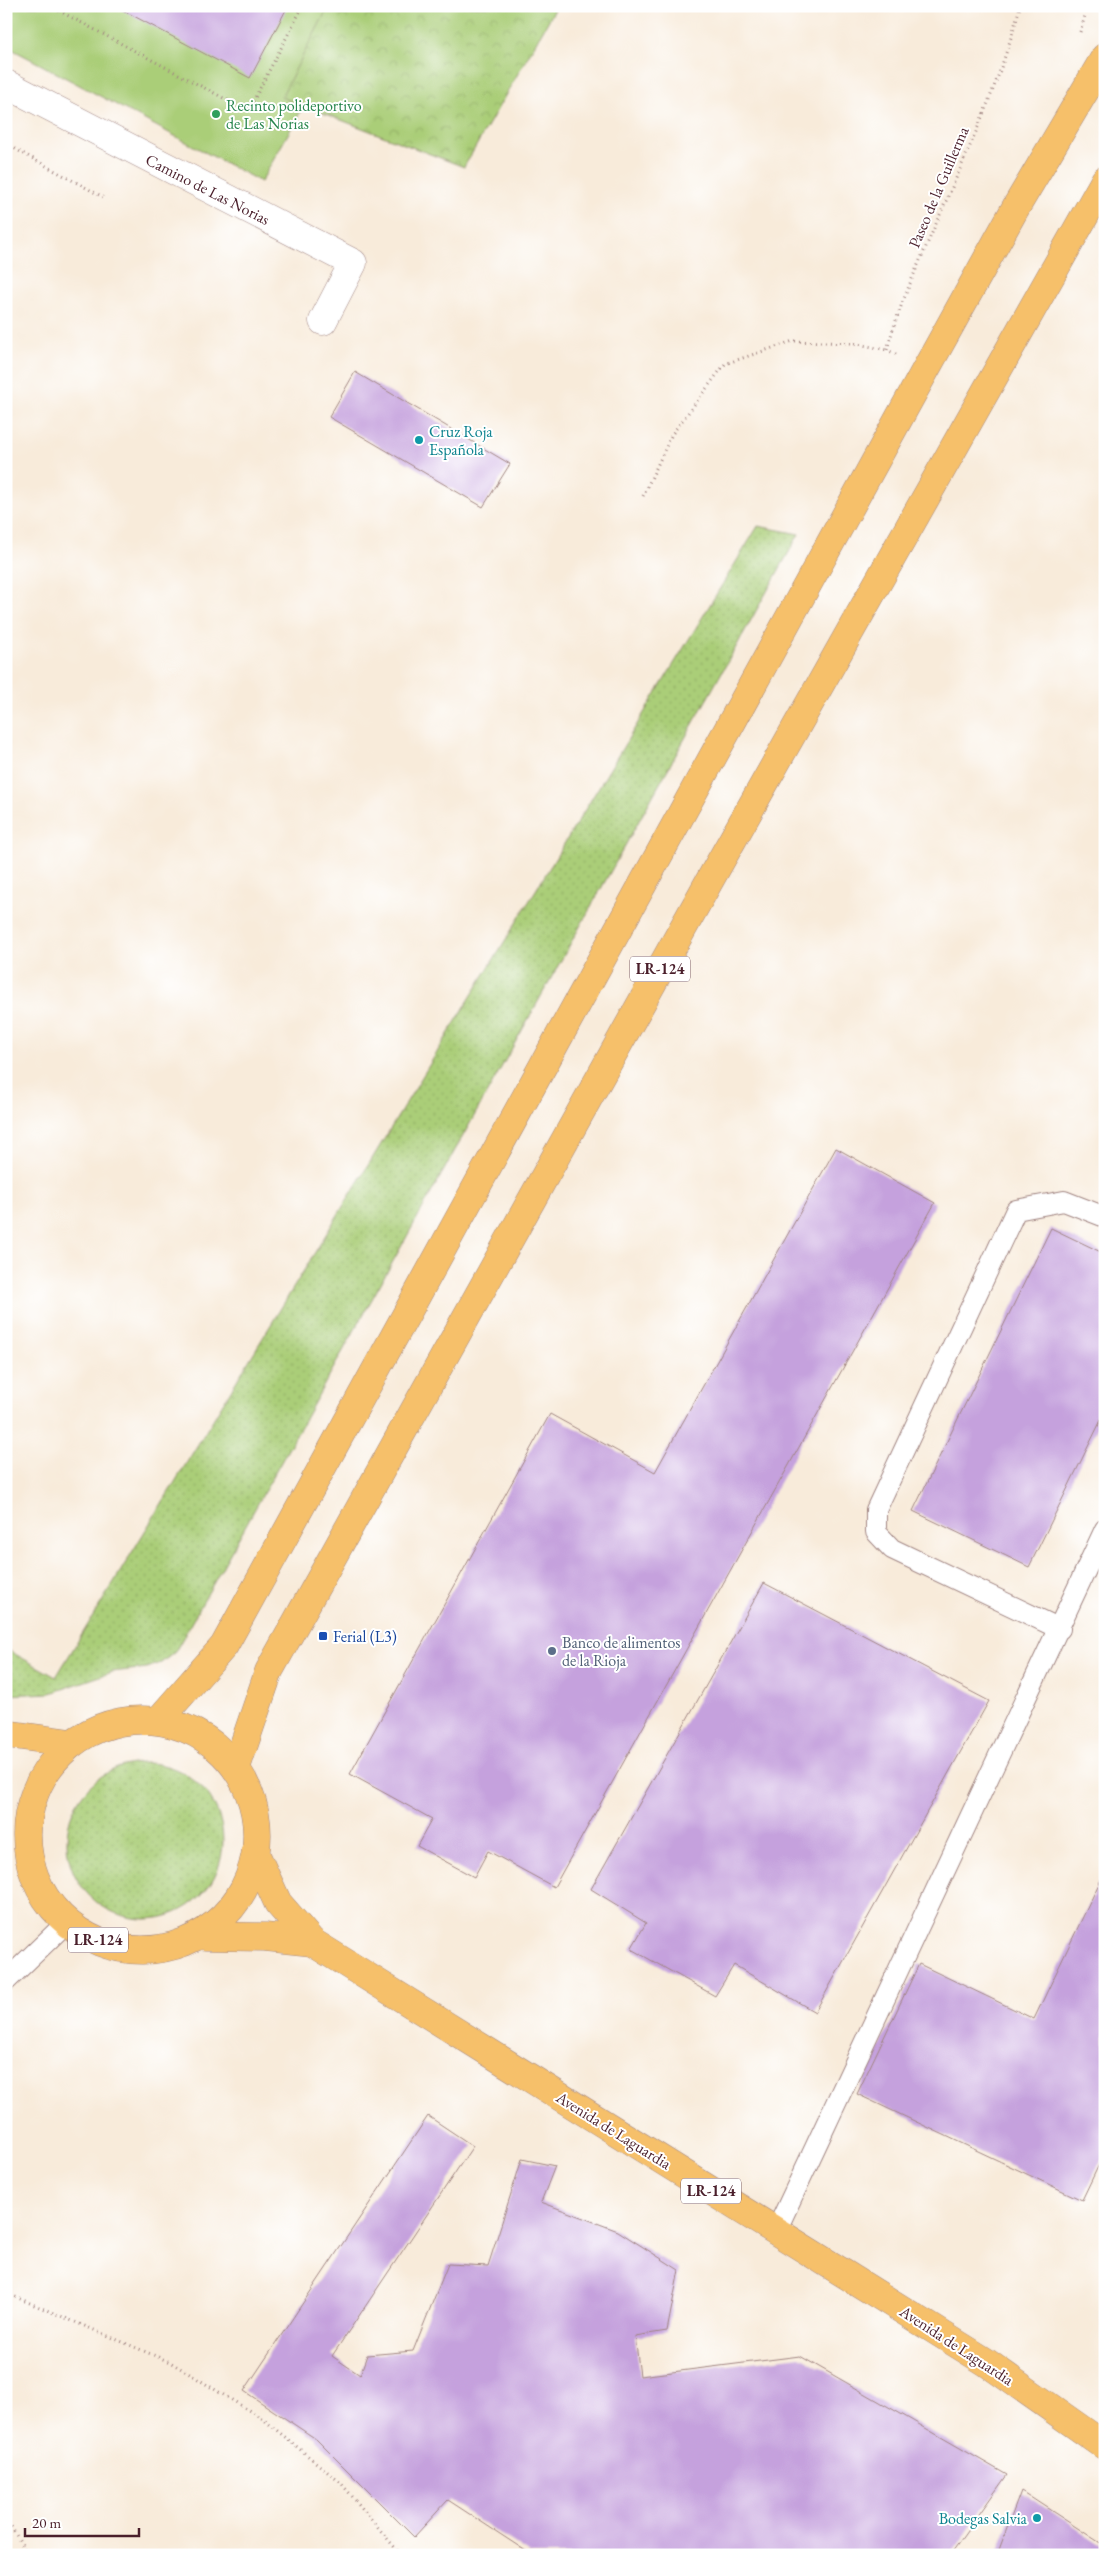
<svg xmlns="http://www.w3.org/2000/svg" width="1111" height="2561" viewBox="0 0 1111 2561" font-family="'EB Garamond',serif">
	<defs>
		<pattern id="park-crowns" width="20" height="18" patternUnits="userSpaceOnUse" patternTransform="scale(1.25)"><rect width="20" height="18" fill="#aace78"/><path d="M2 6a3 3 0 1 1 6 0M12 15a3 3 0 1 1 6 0" fill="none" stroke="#94b068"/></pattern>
		<pattern id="garden-dots" width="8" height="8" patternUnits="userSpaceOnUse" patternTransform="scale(1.25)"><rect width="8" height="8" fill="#aace78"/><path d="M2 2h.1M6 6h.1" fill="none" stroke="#94b068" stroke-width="1.8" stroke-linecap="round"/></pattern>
	</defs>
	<rect width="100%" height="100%" fill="#fff"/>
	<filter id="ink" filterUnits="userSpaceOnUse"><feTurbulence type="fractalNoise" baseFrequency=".02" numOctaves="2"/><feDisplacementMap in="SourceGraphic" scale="10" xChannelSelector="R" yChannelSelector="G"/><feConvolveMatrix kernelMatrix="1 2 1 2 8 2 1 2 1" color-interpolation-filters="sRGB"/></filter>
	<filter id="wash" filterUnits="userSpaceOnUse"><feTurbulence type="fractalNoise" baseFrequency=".0096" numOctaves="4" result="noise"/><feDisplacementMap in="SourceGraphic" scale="20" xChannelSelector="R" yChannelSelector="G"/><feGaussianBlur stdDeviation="1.12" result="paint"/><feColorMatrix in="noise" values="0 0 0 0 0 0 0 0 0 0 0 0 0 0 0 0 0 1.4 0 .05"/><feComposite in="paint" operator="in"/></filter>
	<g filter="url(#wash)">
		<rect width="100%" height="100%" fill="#f8ebda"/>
		<polygon fill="#aace78" stroke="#7a7652" points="6,6 360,6 261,182 6,46"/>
		<polygon fill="url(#park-crowns)" stroke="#7a7652" points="329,6 557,6 464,167 281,97"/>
		<g fill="url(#garden-dots)" stroke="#7a7652">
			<polygon points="758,526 799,534 175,1652 161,1663 147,1668 112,1672 51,1693 6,1695 6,1649 56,1677"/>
			<circle cx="145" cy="1841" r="78"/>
		</g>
		<g id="blocks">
			<g fill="#c5a1dd">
				<polygon points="115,6 288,6 250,78"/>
				<polygon points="355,372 510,464 483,507 329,417"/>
				<polygon points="836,1148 935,1203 554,1887 488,1851 474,1877 417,1846 432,1819 350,1774 550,1414 655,1472"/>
				<polygon points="1051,1228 1105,1254 1105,1412 1029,1567 913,1511"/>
				<polygon points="764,1583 989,1701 815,2012 734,1965 715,1996 631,1949 646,1923 591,1889"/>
				<polygon points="1105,1871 1105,2152 1082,2200 857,2094 919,1964 1034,2019"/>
				<polygon points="428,2116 473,2146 332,2356 360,2375 367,2355 413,2351 448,2264 488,2266 522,2159 555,2166 541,2202 618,2231 679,2270 667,2331 635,2336 640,2376 800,2356 1007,2475 950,2555 532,2555 448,2500 414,2537 316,2439 244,2391"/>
				<polygon points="1021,2491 1105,2546 1105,2555 997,2555"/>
			</g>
		</g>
	</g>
	<g filter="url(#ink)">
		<use href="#blocks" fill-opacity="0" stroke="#a18582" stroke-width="1"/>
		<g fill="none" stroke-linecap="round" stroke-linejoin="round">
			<defs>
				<g id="service">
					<polyline points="1060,1629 892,1549 876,1532 876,1510 1016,1210 1064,1201 1105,1217"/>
					<polyline points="6,1981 67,1922"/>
					<polyline points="776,2231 1105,1529"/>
				</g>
				<polyline id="pedestrian" points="6,84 353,263 323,321"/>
				<g id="primary">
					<circle cx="142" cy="1835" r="115"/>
					<polyline points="159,1720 224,1646 926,369 1016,207 1105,57"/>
					<polyline points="6,1734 71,1743"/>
					<polyline points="236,1768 269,1671 711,878 1105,180"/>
					<polyline points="256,1855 278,1903 312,1942"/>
					<polyline points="205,1936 265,1937 312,1942 986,2362 1105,2446"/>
				</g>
			</defs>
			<use href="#service" stroke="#a18582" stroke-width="22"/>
			<use href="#pedestrian" stroke="#a18582" stroke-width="29"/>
			<use href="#primary" stroke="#a18582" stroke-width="29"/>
			<g stroke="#a18582" stroke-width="3" stroke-dasharray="1 4" stroke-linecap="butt">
				<polyline points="50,6 248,111 303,6"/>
				<polyline points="1080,32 1088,6"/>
				<polyline points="6,144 103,197"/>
				<path d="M 896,354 L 887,350 C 898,308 915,272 932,233 C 964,159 1000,84 1020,6"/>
				<polyline points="643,496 672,434 725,364 793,341 853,343 887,350"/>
				<polyline points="6,2293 170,2362 263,2419 341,2483 401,2555"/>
				<polyline points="6,2518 28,2555"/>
			</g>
			<use href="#service" stroke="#fff" stroke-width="20"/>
			<use href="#pedestrian" stroke="#fff" stroke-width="28"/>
			<use href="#primary" stroke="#f6c06b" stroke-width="28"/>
		</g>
	</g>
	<circle fill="#2e9e5b" stroke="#fff" stroke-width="2" cx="216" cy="114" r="5"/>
	<g fill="#0f9aa8" stroke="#fff" stroke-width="2">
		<circle cx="419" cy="440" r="5"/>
		<circle cx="1037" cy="2518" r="5"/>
	</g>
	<rect fill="#1a4fb4" stroke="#fff" stroke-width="2" x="318" y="1631" width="10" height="10" rx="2.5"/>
	<circle fill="#5c6f8a" stroke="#fff" stroke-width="2" cx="552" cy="1651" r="5"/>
	<g text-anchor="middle" stroke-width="4" stroke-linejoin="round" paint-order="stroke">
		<g fill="#fff" stroke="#80626b" stroke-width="1">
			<rect x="630" y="956.5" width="60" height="25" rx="4"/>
			<rect x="68" y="1927.5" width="60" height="25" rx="4"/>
			<rect x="681" y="2178.5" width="60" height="25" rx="4"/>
		</g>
		<g font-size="15" font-weight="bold" fill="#4a1f2b">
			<text x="660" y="974">LR-124</text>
			<text x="98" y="1945">LR-124</text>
			<text x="711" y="2196">LR-124</text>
		</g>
		<g font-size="16" fill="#27864d" stroke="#fff" text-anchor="start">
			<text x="226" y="111">Recinto polideportivo<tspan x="226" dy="18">de Las Norias</tspan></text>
		</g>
		<g font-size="16" fill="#4a1f2b" stroke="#fff">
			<text transform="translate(938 187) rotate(-67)" y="6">Paseo de la Guillerma</text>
			<text transform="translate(208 189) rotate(27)" y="6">Camino de Las Norias</text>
			<text transform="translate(614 2130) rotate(32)" y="6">Avenida de Laguardia</text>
			<text transform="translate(957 2345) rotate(33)" y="6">Avenida de Laguardia</text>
		</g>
		<g font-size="16" fill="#0d838f" stroke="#fff" text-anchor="start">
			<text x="429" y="437">Cruz Roja<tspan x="429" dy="18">Española</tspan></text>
			<text x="1027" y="2524" text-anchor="end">Bodegas Salvia</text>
		</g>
		<g font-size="16" fill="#164399" stroke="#fff" text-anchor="start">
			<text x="333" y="1642">Ferial (L3)</text>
		</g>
		<g font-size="16" fill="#4e5e75" stroke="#fff" text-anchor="start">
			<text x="562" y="1648">Banco de alimentos<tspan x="562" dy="18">de la Rioja</tspan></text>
		</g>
	</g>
	<rect width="1111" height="2561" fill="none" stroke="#fff" stroke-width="25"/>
	<path d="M25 2528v8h114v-8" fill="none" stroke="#4a1f2b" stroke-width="2.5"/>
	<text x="32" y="2528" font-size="15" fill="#4a1f2b" stroke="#ffffff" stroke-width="4" paint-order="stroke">20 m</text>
</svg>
